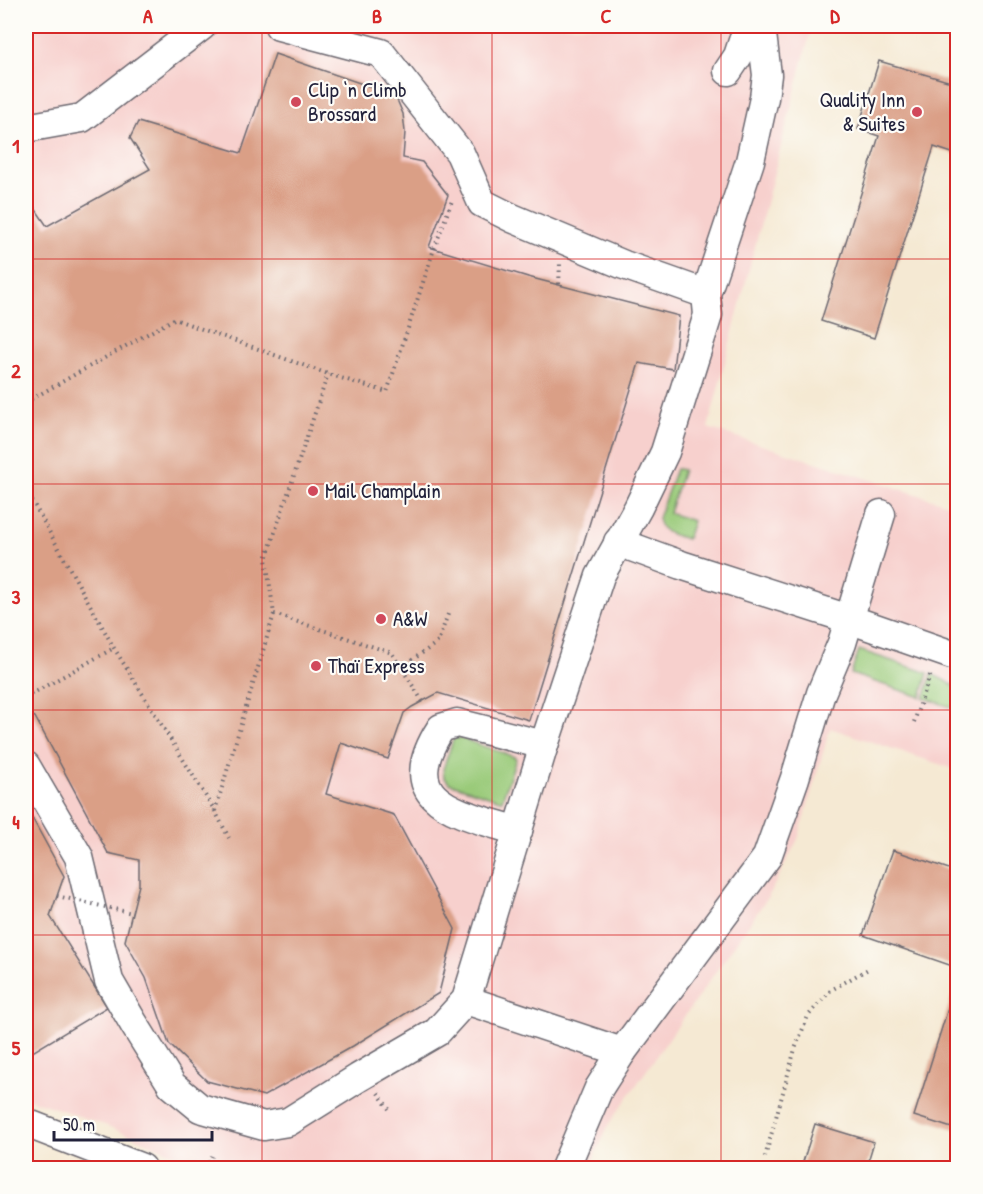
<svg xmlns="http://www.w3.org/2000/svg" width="983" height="1194" viewBox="0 0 983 1194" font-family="'Patrick Hand',sans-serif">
	<rect width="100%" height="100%" fill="#fdfcf7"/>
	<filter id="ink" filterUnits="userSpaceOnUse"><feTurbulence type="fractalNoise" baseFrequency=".0167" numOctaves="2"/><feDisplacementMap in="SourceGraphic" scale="12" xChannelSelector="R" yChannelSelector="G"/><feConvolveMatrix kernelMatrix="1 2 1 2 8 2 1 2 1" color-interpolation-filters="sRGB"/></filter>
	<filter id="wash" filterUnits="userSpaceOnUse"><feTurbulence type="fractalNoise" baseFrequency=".008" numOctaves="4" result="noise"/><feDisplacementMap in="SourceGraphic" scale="24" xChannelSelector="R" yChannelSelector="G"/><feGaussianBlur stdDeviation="1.35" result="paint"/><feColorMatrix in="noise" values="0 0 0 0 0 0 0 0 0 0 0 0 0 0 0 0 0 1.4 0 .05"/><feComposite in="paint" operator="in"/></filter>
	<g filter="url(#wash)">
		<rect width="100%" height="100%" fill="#f5e9d3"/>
		<polygon fill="#f7d0cd" points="26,26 812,26 708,428 957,507 957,770 830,728 798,839 768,897 609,1124 589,1168 208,1168 105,1125 26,1098"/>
		<g fill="#9aca79" stroke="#5e765a" stroke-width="1.5">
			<path d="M 676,469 L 679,469 L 683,470 L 669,513 L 693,521 L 687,539 C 674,535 660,534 658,518 Z"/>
			<polygon points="859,650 928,673 921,697 851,674"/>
			<polygon points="932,674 957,687 957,709 924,698"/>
			<polygon points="457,737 515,757 516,759 502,800 500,800 449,783 444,777 443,769 453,740"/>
		</g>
		<g id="blocks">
			<g fill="#da9f86">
				<polygon points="275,54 395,95 403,114 405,132 403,158 422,162 448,195 429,247 528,277 679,316 673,369 639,363 529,720 438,693 412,707 404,713 388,759 341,743 326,794 394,815 455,929 439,993 353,1046 264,1096 207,1081 169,1044 146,978 125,941 139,885 139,860 108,853 35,717 26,712 26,195 47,226 150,169 130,138 138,122 241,153"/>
				<polygon points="879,61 958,84 958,155 934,147 874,338 821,321 879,136 858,129"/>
				<polygon points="26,807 64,876 50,916 107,1007 26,1056"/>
				<polygon points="893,850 958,872 958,968 863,935"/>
				<polygon points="957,980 958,980 958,1130 914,1116"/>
				<polygon points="815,1124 874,1142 866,1168 801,1168"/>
			</g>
		</g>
	</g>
	<g filter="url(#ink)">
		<use href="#blocks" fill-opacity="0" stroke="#6c6870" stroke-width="1.5"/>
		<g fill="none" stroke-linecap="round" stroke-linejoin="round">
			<defs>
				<g id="minor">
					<polyline points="279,26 381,53 460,153 482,203 512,218 624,265 706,294"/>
					<polyline points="728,71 738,56 748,26"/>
					<polyline points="26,128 82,118 202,26"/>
					<polyline points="618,542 681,565 849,619 958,657"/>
					<polyline points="26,766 79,857 109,981 134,1024 172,1085 200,1108 264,1126 288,1122 358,1078 437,1032 466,1000 544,745 600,576 638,508 665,452 708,315 706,294 750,161 764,98 767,75 761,26"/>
					<path d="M 518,831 C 460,813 392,804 441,728 L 457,723 L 544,745"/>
					<polyline points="466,1000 622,1052"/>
					<polyline points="26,1123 142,1168"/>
					<polyline points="565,1168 599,1088 622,1052 767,857 795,778 821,693 842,643 881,514"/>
				</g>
			</defs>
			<use href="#minor" stroke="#6c6870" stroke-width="31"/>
			<g stroke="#6c6870" stroke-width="4" stroke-dasharray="1.5 4.5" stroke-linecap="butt">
				<polyline points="559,284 560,264"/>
				<polyline points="26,402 174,319 328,374 387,392 434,249 453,198"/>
				<polyline points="26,490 114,648 215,811 229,838"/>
				<polyline points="274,614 392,653 423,702"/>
				<polyline points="402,667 438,642 448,614"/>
				<polyline points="26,697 114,648"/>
				<polyline points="914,722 931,673"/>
				<polyline points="215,811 274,614 266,559 328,374"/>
				<polyline points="378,1093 389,1109"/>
				<polyline points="765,1157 795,1049 808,1016 831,990 868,969"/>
				<polyline points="207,1168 212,1156"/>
			</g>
			<use href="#minor" stroke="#fff" stroke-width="28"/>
			<polyline stroke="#6c6870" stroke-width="4" stroke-dasharray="1.5 4.5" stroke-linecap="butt" points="57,896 132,913"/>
		</g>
	</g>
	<path fill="none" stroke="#d62828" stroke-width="1.5" stroke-opacity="0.55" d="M 262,26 L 262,1168M 492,26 L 492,1168M 721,26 L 721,1168M 26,259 L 958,259M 26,484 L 958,484M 26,710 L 958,710M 26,935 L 958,935"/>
	<g fill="#d1495b" stroke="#fdfcf7" stroke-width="2">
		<circle cx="296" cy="102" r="6"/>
		<circle cx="917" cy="112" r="6"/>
		<circle cx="313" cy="491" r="6"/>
		<circle cx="381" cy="619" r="6"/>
		<circle cx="316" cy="666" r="6"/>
	</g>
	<g text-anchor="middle" stroke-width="4.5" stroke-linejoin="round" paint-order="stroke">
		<g font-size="21" fill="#22223b" stroke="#fdfcf7" text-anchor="start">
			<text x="308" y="97">Clip ‘n Climb<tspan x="308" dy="24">Brossard</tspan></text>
			<text x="905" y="107" text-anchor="end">Quality Inn<tspan x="905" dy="24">&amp; Suites</tspan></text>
			<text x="325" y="498">Mail Champlain</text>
			<text x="393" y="626">A&amp;W</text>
			<text x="328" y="673">Thaï Express</text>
		</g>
	</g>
	<rect width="983" height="1194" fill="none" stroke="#fdfcf7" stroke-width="66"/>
	<path d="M54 1131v9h158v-9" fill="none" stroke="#22223b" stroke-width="3"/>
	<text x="63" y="1131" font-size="18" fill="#22223b" stroke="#fdfcf7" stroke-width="4.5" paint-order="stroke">50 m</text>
	<rect x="33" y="33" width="917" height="1128" fill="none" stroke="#d62828" stroke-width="2"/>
	<g font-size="20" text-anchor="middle" font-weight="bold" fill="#d62828">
		<text x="148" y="23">A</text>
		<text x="377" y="23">B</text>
		<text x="606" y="23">C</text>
		<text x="835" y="23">D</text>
		<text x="16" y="153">1</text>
		<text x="16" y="378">2</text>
		<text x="16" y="604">3</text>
		<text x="16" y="829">4</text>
		<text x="16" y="1055">5</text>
	</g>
</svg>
